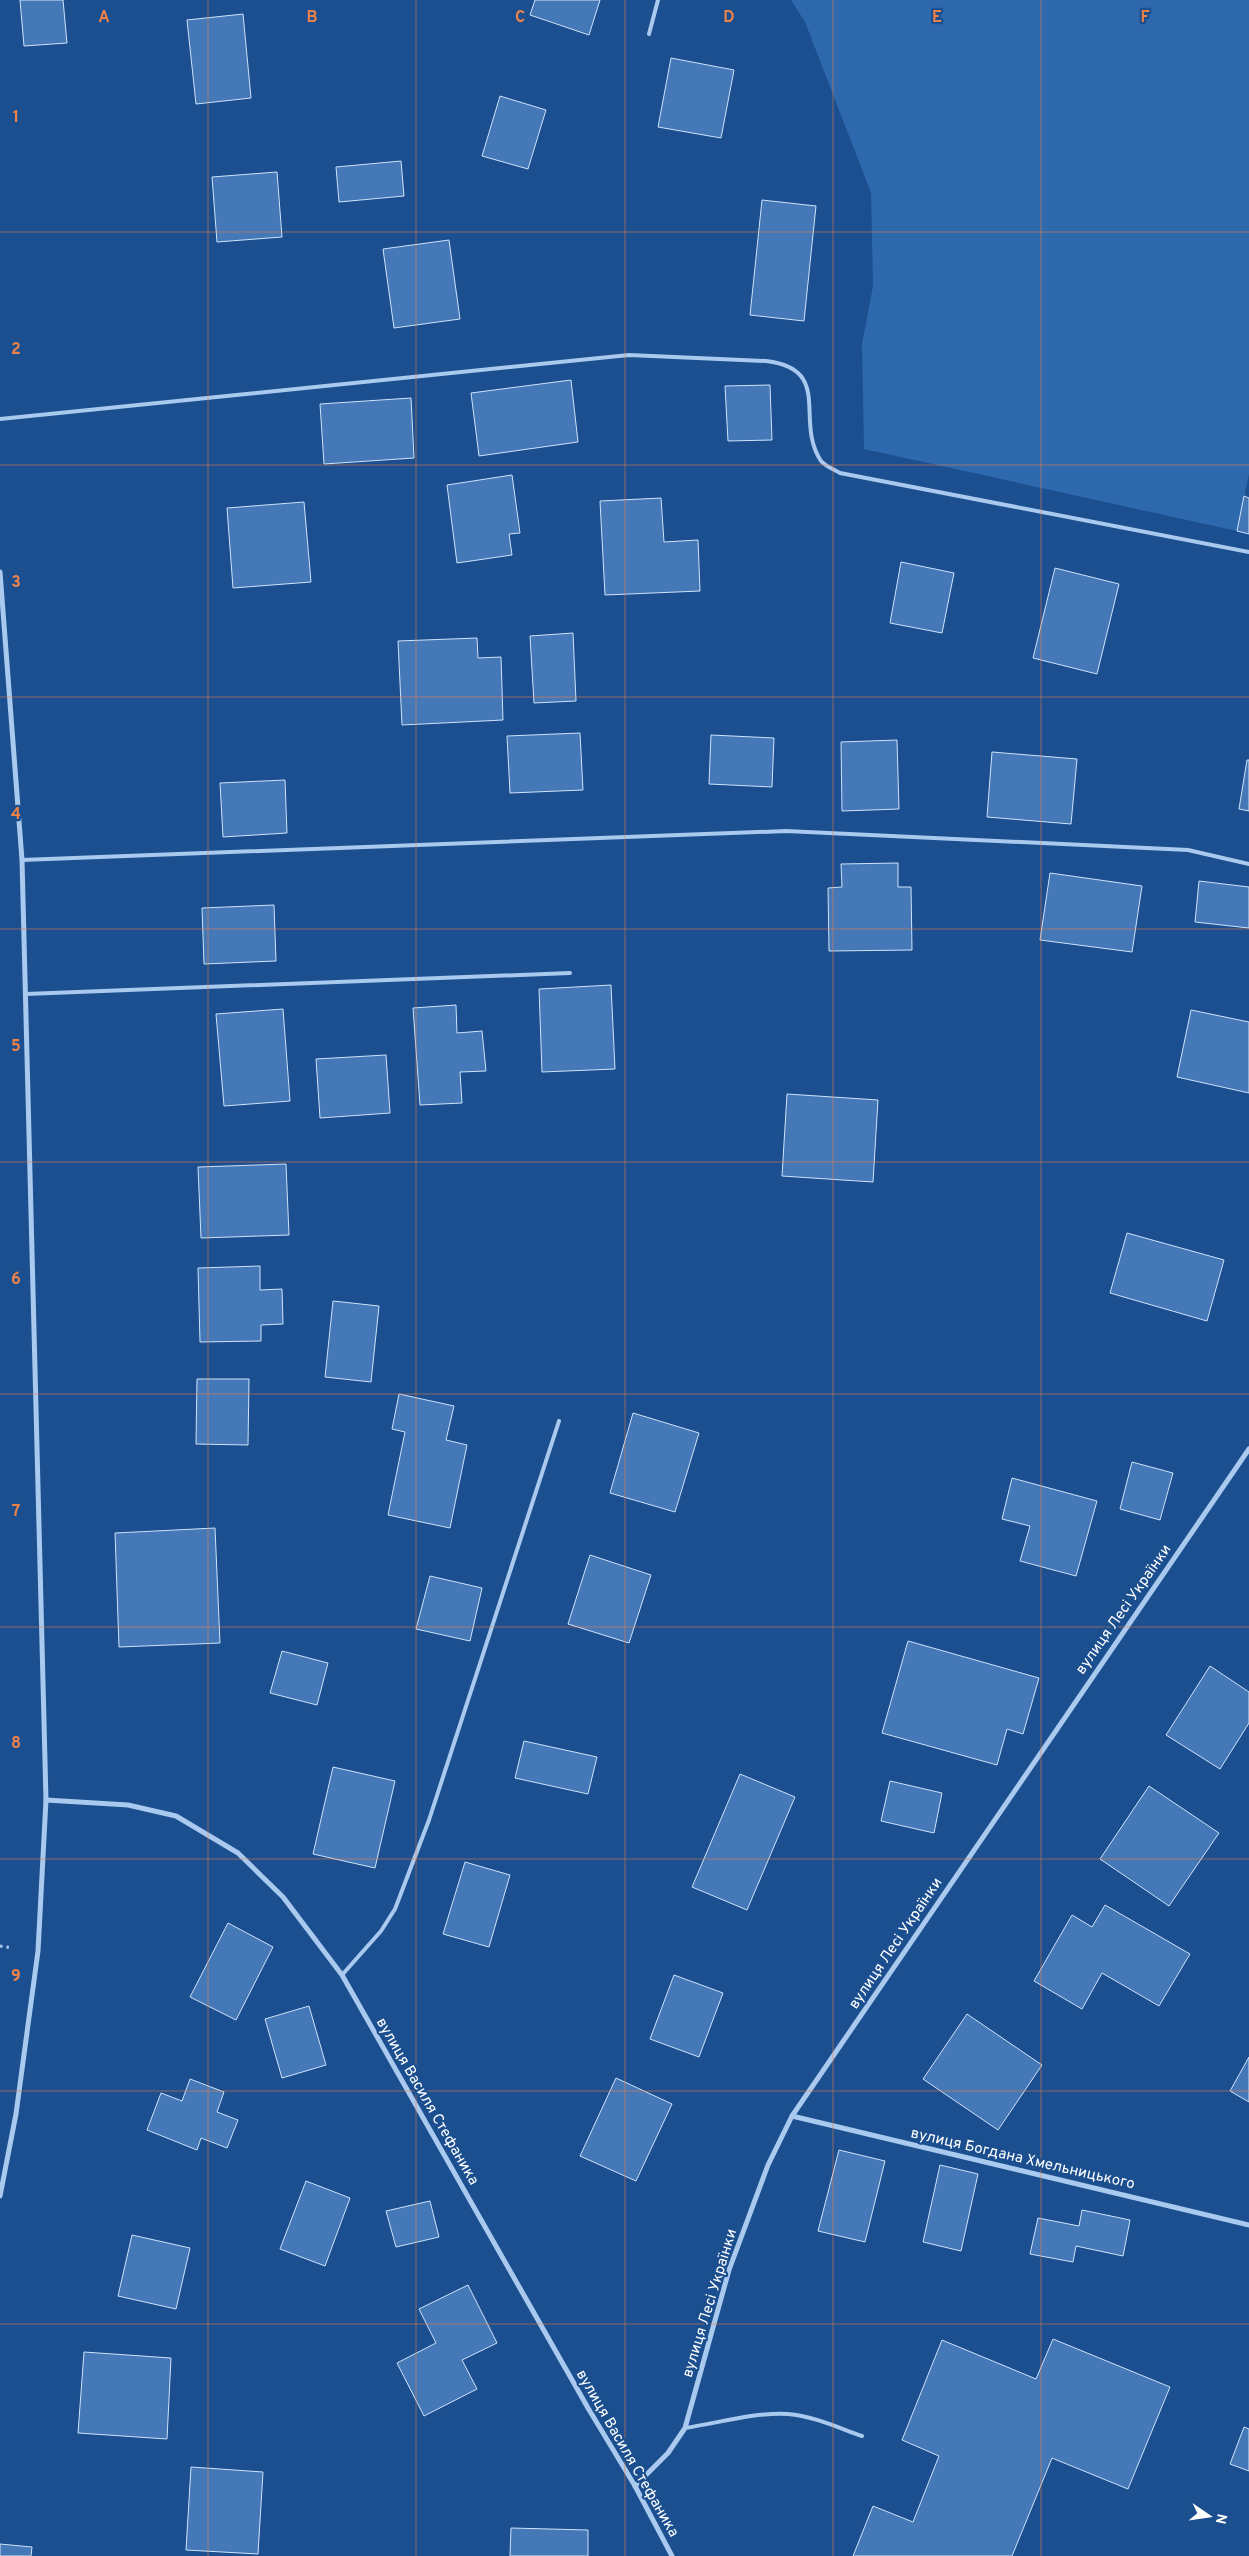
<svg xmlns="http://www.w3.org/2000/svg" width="1249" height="2556" viewBox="0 0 1249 2556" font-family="Overpass,sans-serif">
	<rect width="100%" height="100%" fill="#1b4f8f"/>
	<polygon fill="#2e69ad" points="791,0 1249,0 1249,474 1237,531 864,449 862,344 873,286 871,193 805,22"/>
	<g fill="#4478b7" stroke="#cfe3fa">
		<polygon points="20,0 63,0 67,43 24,46"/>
		<polygon points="535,0 600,0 589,35 530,15"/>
		<polygon points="243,14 251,98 196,104 187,20"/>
		<polygon points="671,58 734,70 721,138 658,127"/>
		<polygon points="500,96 546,110 528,169 482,156"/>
		<polygon points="401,161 404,196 339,202 336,167"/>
		<polygon points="277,172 282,237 217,242 212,177"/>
		<polygon points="762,200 816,206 804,321 750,315"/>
		<polygon points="449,240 460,319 394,328 383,249"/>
		<polygon points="571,380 578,442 479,456 471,393"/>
		<polygon points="770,385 772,440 728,441 725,386"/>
		<polygon points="411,398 414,458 324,464 320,404"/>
		<polygon points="512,475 520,533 509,534 512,555 457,563 447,485"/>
		<polygon points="1244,496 1249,498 1249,534 1237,531"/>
		<polygon points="661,498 664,542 698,540 700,591 605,595 600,501"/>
		<polygon points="304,502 311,582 233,588 227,508"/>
		<polygon points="901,562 954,573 942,633 890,623"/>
		<polygon points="1055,568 1119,584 1097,674 1033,658"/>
		<polygon points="573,633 576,701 534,703 530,636"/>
		<polygon points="477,638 478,658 501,657 503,720 402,725 398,641"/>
		<polygon points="580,733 583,790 510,793 507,736"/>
		<polygon points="711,735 774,738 772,787 709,784"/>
		<polygon points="897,740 899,809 842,811 841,742"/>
		<polygon points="992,752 1077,759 1071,824 987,817"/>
		<polygon points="1247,760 1249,760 1249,811 1239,809"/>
		<polygon points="285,780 287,833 223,837 220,783"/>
		<polygon points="898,863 898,887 911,887 912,950 829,951 828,888 842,887 841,864"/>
		<polygon points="1050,873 1142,886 1132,952 1040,940"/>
		<polygon points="1199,881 1249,887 1249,928 1195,922"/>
		<polygon points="274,905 276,961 204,964 202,908"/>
		<polygon points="611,985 615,1069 542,1072 539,989"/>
		<polygon points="456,1005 457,1033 482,1031 486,1071 460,1072 462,1103 420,1105 413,1008"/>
		<polygon points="283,1009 290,1101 224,1106 216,1014"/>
		<polygon points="1191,1010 1249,1022 1249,1093 1177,1077"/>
		<polygon points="386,1055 390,1113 320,1118 316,1059"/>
		<polygon points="787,1094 878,1100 873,1182 782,1176"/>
		<polygon points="286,1164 289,1235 201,1238 198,1167"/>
		<polygon points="1127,1233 1224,1260 1207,1321 1110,1293"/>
		<polygon points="260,1266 260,1290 282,1289 283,1324 261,1325 261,1341 200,1342 198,1268"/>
		<polygon points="333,1301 379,1306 371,1382 325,1377"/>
		<polygon points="197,1379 249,1379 248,1445 196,1444"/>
		<polygon points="399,1394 454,1406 446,1440 467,1445 450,1528 388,1515 405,1432 392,1429"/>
		<polygon points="633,1413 699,1433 675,1512 610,1493"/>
		<polygon points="1132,1462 1173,1473 1160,1520 1120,1509"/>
		<polygon points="1012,1478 1097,1501 1076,1576 1020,1561 1030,1526 1002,1519"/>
		<polygon points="215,1528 220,1643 119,1647 115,1533"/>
		<polygon points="590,1555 651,1575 629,1643 568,1624"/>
		<polygon points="430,1576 482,1588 470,1641 416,1629"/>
		<polygon points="908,1641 1039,1678 1023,1734 1007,1729 997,1765 882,1733"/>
		<polygon points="282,1651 328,1663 317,1705 270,1693"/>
		<polygon points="1210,1666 1249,1692 1249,1723 1220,1769 1166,1735"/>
		<polygon points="524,1741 597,1757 588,1794 515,1778"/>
		<polygon points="333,1767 395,1781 375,1868 313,1854"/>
		<polygon points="740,1774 795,1797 747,1910 692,1887"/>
		<polygon points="890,1781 942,1793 934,1833 881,1821"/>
		<polygon points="1149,1786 1219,1833 1169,1906 1100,1859"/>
		<polygon points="465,1862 510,1875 489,1947 443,1934"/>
		<polygon points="1105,1905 1190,1954 1159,2006 1102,1973 1082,2009 1034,1981 1072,1915 1092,1927"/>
		<polygon points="228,1923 273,1947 236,2020 190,1997"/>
		<polygon points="674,1975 723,1993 699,2057 650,2039"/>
		<polygon points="309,2006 326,2065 282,2078 265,2019"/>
		<polygon points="967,2014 1042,2065 998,2130 923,2079"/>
		<polygon points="1249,2057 1249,2102 1230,2091"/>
		<polygon points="616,2078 672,2104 636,2181 580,2156"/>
		<polygon points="190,2079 224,2092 217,2112 238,2120 227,2148 201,2138 197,2150 147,2130 161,2093 182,2101"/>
		<polygon points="839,2150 885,2161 865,2242 818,2231"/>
		<polygon points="940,2165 978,2174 961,2251 923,2242"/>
		<polygon points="306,2181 350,2198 325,2266 280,2249"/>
		<polygon points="430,2201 439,2237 396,2247 386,2211"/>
		<polygon points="1082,2210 1130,2220 1123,2256 1076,2246 1073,2262 1030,2254 1038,2218 1079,2226"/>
		<polygon points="132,2235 190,2248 176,2309 118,2296"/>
		<polygon points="468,2285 497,2343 462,2360 477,2389 424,2416 397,2363 436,2343 419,2309"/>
		<polygon points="1053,2339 1170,2387 1128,2489 1052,2458 1012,2556 853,2556 873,2506 913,2522 939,2456 902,2440 942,2340 1036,2379"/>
		<polygon points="84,2352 171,2358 167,2439 78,2433"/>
		<polygon points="1244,2427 1249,2429 1249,2471 1230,2464"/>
		<polygon points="191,2467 263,2472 258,2554 186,2550"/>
		<polygon points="511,2528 588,2530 588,2556 510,2556"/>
		<polygon points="0,2544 32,2547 31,2556 0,2556"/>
	</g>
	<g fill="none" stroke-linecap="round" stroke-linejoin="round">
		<polyline stroke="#a9c9ee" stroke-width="3" stroke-dasharray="2.5 4" stroke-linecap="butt" points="0,1946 12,1948"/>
		<g stroke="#a9c9ee" stroke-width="4">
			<polyline points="649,34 658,0"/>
			<path d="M 0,419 L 629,355 L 766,361 C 834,369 794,421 821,461 C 825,466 835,470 840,473 L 1249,552"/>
			<polyline points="22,860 786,831 1188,850 1249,864"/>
			<polyline points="26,994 570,973"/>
			<polyline points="342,1975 381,1931 395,1909 429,1820 559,1421"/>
			<path d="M 685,2428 C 719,2423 754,2412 788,2414 C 813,2416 839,2428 862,2436"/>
		</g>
		<g stroke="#a9c9ee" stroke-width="5">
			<polyline points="0,572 22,860 46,1800 38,1951 16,2114 0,2196"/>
			<polyline points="46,1800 128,1805 176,1816 238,1853 283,1897 342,1975 588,2408 635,2486 672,2556"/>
			<polyline points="792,2116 1249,2225"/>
			<polyline points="635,2486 668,2453 685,2428 729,2270 768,2165 792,2116 1249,1449"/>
		</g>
	</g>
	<path fill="none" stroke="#ee8249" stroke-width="1" stroke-opacity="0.55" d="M 208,0 L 208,2556M 416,0 L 416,2556M 625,0 L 625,2556M 833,0 L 833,2556M 1041,0 L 1041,2556M 0,232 L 1249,232M 0,465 L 1249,465M 0,697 L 1249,697M 0,929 L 1249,929M 0,1162 L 1249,1162M 0,1394 L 1249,1394M 0,1627 L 1249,1627M 0,1859 L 1249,1859M 0,2091 L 1249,2091M 0,2324 L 1249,2324"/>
	<g text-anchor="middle" stroke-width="4.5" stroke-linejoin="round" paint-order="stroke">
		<g font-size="15" fill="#fff" stroke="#1b4f8f">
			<text transform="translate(1123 1609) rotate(-55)" y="5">вулиця Лесі Українки</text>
			<text transform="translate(895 1943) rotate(-56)" y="5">вулиця Лесі Українки</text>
			<text transform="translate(428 2101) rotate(60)" y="5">вулиця Василя Стефаника</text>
			<text transform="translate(1023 2158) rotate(13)" y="5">вулиця Богдана Хмельницького</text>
			<text transform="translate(709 2303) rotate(-73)" y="5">вулиця Лесі Українки</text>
			<text transform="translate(628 2453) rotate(60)" y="5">вулиця Василя Стефаника</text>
		</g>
	</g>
	<g font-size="16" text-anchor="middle" font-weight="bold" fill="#ee8249" stroke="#1b4f8f" stroke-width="4.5" stroke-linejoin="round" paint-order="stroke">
		<text x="104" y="22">A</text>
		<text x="312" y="22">B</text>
		<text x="520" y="22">C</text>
		<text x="729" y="22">D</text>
		<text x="937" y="22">E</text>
		<text x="1145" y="22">F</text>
		<text x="16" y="122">1</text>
		<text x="16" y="354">2</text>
		<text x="16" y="587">3</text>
		<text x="16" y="819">4</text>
		<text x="16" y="1051">5</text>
		<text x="16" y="1284">6</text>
		<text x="16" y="1516">7</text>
		<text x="16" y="1748">8</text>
		<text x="16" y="1981">9</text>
	</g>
	<g transform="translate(1209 2516) rotate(103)" stroke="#1b4f8f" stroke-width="4" paint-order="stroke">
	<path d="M0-4L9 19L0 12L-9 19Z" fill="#ffffff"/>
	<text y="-8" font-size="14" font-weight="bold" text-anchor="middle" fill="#ffffff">N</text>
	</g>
</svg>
